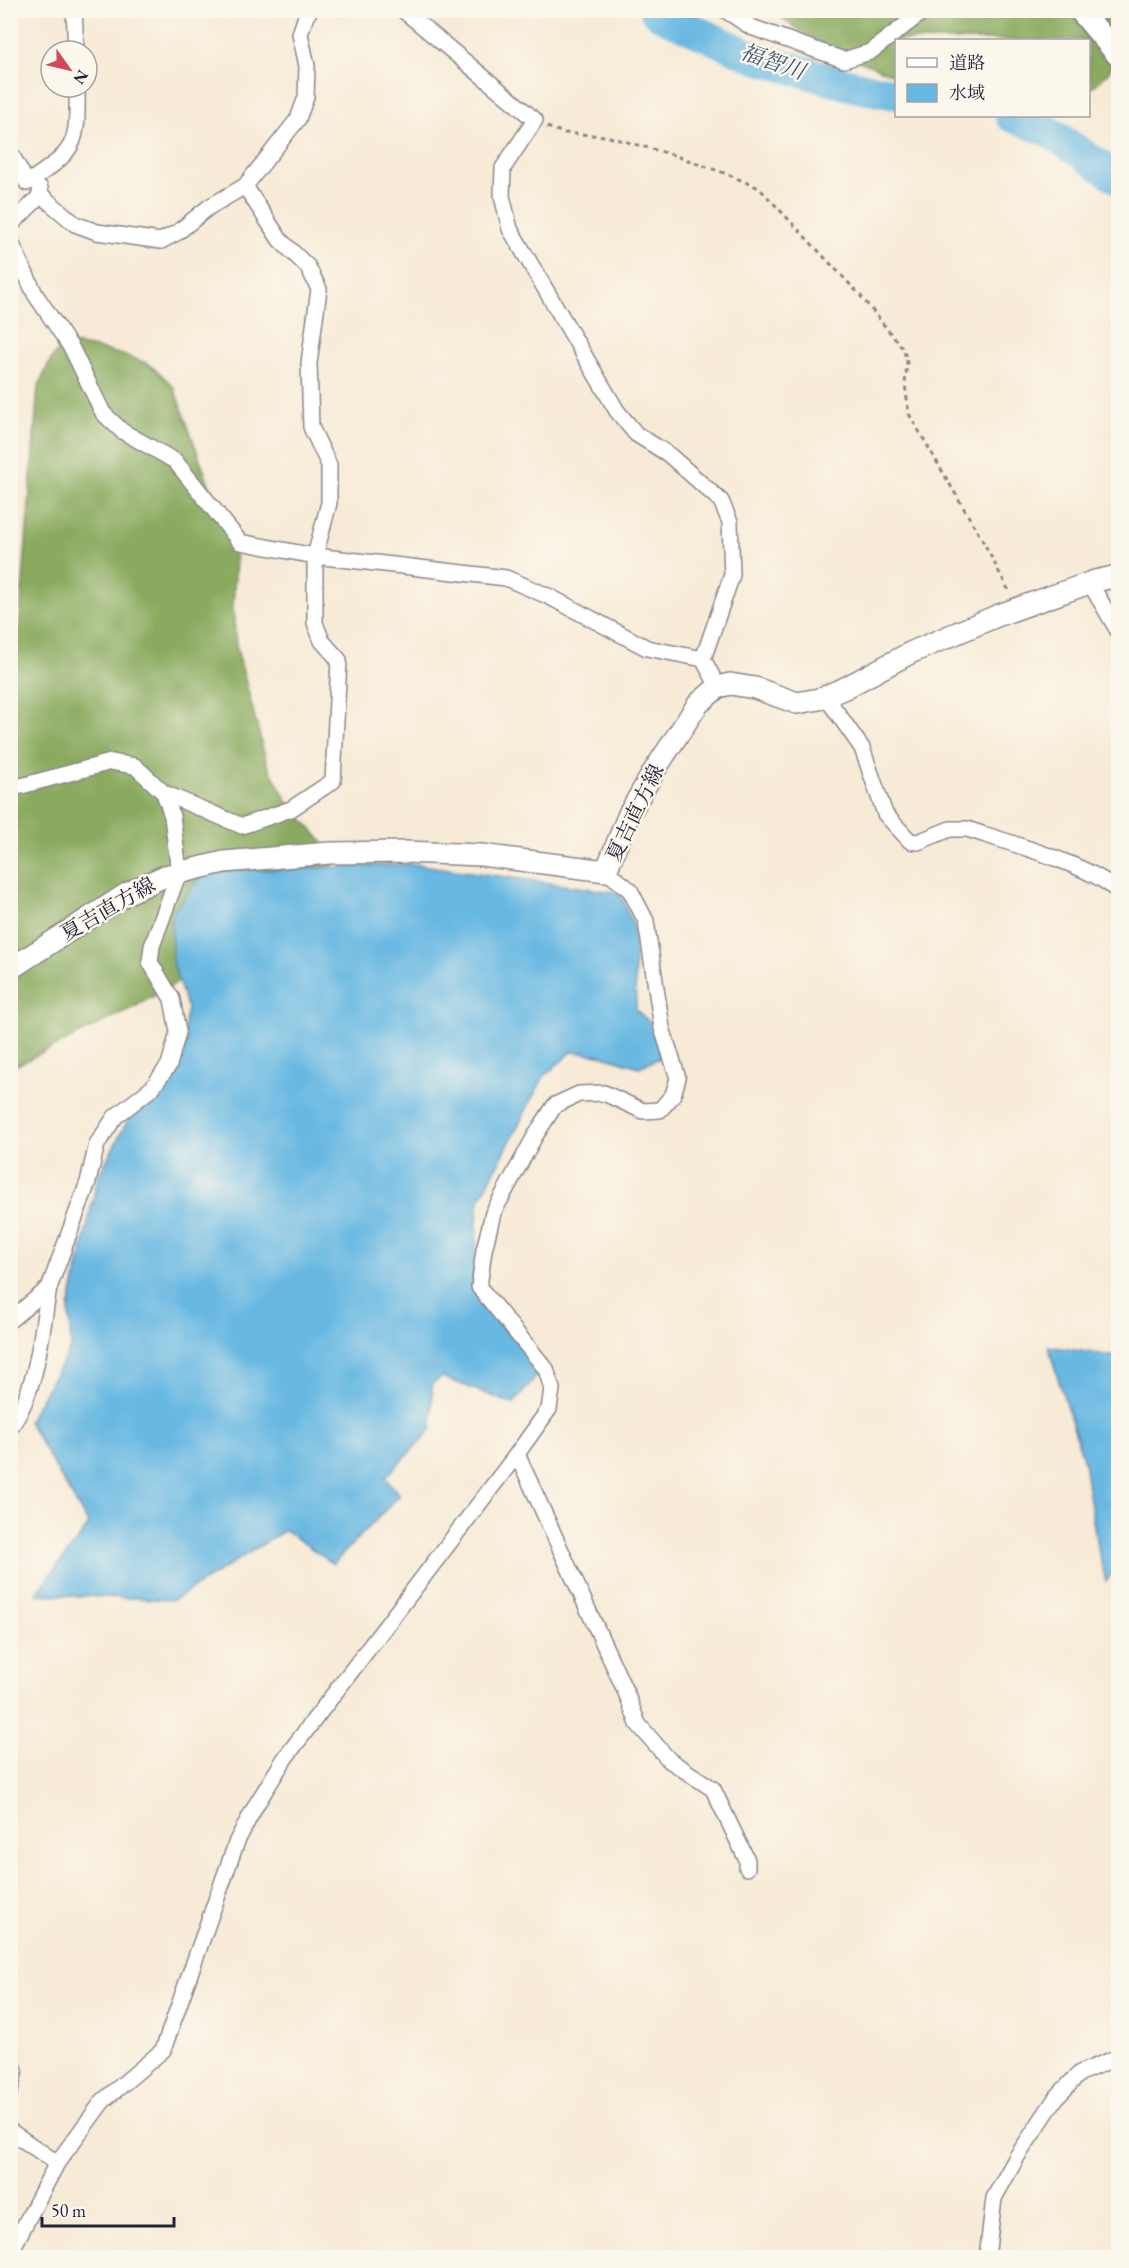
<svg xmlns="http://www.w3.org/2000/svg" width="1129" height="2268" viewBox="0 0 1129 2268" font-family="'EB Garamond','Noto Serif JP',serif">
	<rect width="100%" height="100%" fill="#fbf7ec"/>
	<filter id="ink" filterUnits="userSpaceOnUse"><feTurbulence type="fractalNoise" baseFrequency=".0167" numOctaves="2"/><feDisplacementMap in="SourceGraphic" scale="12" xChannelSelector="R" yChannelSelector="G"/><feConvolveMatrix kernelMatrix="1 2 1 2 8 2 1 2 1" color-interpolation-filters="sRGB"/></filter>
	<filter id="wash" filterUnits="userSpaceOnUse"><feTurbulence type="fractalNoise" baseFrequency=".008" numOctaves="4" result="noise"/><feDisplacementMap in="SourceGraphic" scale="24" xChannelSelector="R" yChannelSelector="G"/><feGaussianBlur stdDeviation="1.35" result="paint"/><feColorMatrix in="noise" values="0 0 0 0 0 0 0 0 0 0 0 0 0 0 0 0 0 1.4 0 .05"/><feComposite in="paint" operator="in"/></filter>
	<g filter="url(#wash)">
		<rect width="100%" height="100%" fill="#f7ead6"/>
		<g fill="#8aaa5e" stroke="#56664c" stroke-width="1.5">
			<path d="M 773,11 L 1112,11 C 1122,45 1122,68 1089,89 L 1088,40 L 896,40 L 896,76 C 851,58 811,42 773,11 Z"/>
			<path d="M 68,344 C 89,345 127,355 146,363 C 157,369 166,379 174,388 L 236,558 L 233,606 L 236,645 L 267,764 L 288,802 L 333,854 L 332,873 L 260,935 L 138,1005 L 11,1068 L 11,677 L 20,619 L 38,387 C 46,371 51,351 68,344 Z"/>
		</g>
		<g fill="#67b8e2" stroke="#446d8e" stroke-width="1.5">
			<polygon points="413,864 620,893 634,927 636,1010 660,1031 660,1058 639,1067 600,1055 572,1052 544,1076 478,1203 474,1289 517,1336 539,1373 513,1404 442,1377 432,1384 432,1429 385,1478 400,1495 333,1564 285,1530 174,1600 36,1594 89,1525 28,1421 71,1348 69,1308 98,1177 131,1114 180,1065 187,1008 172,960 172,914 204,872"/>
			<polygon points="1048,1346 1118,1357 1118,1565 1106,1582 1097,1546 1084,1462"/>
		</g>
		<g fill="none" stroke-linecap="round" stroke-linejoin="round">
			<g stroke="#67b8e2" stroke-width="32">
				<polyline points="655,10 662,16 756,58 857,87 896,94"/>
				<polyline points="1011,116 1048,131 1118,178"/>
			</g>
		</g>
	</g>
	<g filter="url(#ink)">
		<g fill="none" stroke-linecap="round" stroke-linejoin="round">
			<defs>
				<g id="minor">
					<polyline points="74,10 76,51"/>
					<polyline points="403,10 535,120 503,168 502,196 510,229 617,411 636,434 668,454 721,501 730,522 732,575 703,659 718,687"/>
					<polyline points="725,10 751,27 844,60 870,52 925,10"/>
					<path d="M 10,152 L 27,183 C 76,150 78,147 77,87"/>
					<polyline points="41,195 75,224 97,232 161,241 178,232 209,207 245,186 298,119 306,97 307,66 300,34 306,16 310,10"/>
					<polyline points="10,226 41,195 40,188"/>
					<polyline points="10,240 35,294 72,349 103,413 122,431 175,461 240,542 315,556 506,578 550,597 647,648 703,659"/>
					<polyline points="1090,583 1118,631"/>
					<path d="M 826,697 L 862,748 L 885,814 L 910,841 L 918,842 L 950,829 L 967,829 C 1003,841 1095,866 1118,892"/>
					<polyline points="10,789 111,762 135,766 164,793 172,816 179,872 152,946 150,962 172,999 178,1032 169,1065 152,1088 115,1117 97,1144 88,1182 49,1288 10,1320"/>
					<polyline points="164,793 242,826 291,809 333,781 339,660 322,641 315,623 315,556 329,503 329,465 311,427 309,363 319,289 308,267 280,240 245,186"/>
					<path d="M 10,1428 C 38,1389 41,1334 49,1288"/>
					<polyline points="517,1454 627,1695 638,1724 669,1760 713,1789 747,1860 747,1868"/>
					<polyline points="10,2059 15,2070 10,2091"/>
					<polyline points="10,2131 57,2163"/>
					<polyline points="10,2253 57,2163 103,2101 163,2050 237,1841 256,1805 285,1758 517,1454 549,1409 552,1389 546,1369 479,1287 484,1250 493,1213 535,1136 555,1105 579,1094 604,1093 643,1111 660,1110 673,1095 678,1078 662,1028 646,921 630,890 606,871"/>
					<polyline points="987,2258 994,2198 1018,2155 1056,2098 1080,2073 1118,2057"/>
				</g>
				<polyline id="secondary" points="10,969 128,893 165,876 224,862 330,853 405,852 481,855 606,871 629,814 654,771 698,704 718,687 730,684 755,688 797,703 819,699 845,688 910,653 999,615 1095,581 1118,576"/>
				<polyline id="primary" points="1080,10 1118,55"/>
			</defs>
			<use href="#minor" stroke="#8c8688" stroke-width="18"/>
			<use href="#secondary" stroke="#8c8688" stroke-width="24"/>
			<use href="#primary" stroke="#8c8688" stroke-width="26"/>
			<polyline stroke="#8c8688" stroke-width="3" stroke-dasharray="4.5 4.5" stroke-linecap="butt" points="547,127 564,133 606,136 670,154 727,174 759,188 860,295 904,350 907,363 905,384 909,414 984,543 1009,591"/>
			<use href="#minor" stroke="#fff" stroke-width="15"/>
			<use href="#secondary" stroke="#fff" stroke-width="21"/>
			<use href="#primary" stroke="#fff" stroke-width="22"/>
		</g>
	</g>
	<g text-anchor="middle" stroke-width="5" stroke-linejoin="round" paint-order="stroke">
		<g font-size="21" fill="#22223b" stroke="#fbf7ec">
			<text transform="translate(635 813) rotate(-64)" y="7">夏吉直方線</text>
			<text transform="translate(108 909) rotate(-30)" y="7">夏吉直方線</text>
		</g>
		<g font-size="22" font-style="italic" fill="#3a5675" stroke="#fbf7ec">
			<text transform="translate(773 61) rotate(19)" y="8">福智川</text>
		</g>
	</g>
	<rect width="1129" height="2268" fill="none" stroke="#fbf7ec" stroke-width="36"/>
	<rect x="895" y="39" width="195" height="78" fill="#fbf7ec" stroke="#a4a2a5" stroke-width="1.5"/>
	<rect x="907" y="58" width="30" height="9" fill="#ffffff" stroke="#a4a2a5" stroke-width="1.5"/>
	<text x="949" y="69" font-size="18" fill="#22223b">道路</text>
	<rect x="907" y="84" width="30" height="18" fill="#67b8e2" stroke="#a4a2a5" stroke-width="1.5"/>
	<text x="949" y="99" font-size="18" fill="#22223b">水域</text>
	<g transform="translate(69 69) rotate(124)"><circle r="28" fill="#fbf7ec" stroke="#a4a2a5" stroke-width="1.5"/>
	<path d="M0-4.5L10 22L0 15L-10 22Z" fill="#d1495b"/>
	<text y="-9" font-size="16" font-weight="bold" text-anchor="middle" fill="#22223b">N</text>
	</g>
	<path d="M42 2217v9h132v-9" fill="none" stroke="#22223b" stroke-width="3"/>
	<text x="51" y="2217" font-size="18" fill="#22223b" stroke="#fbf7ec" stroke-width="4.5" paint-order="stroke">50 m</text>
</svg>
